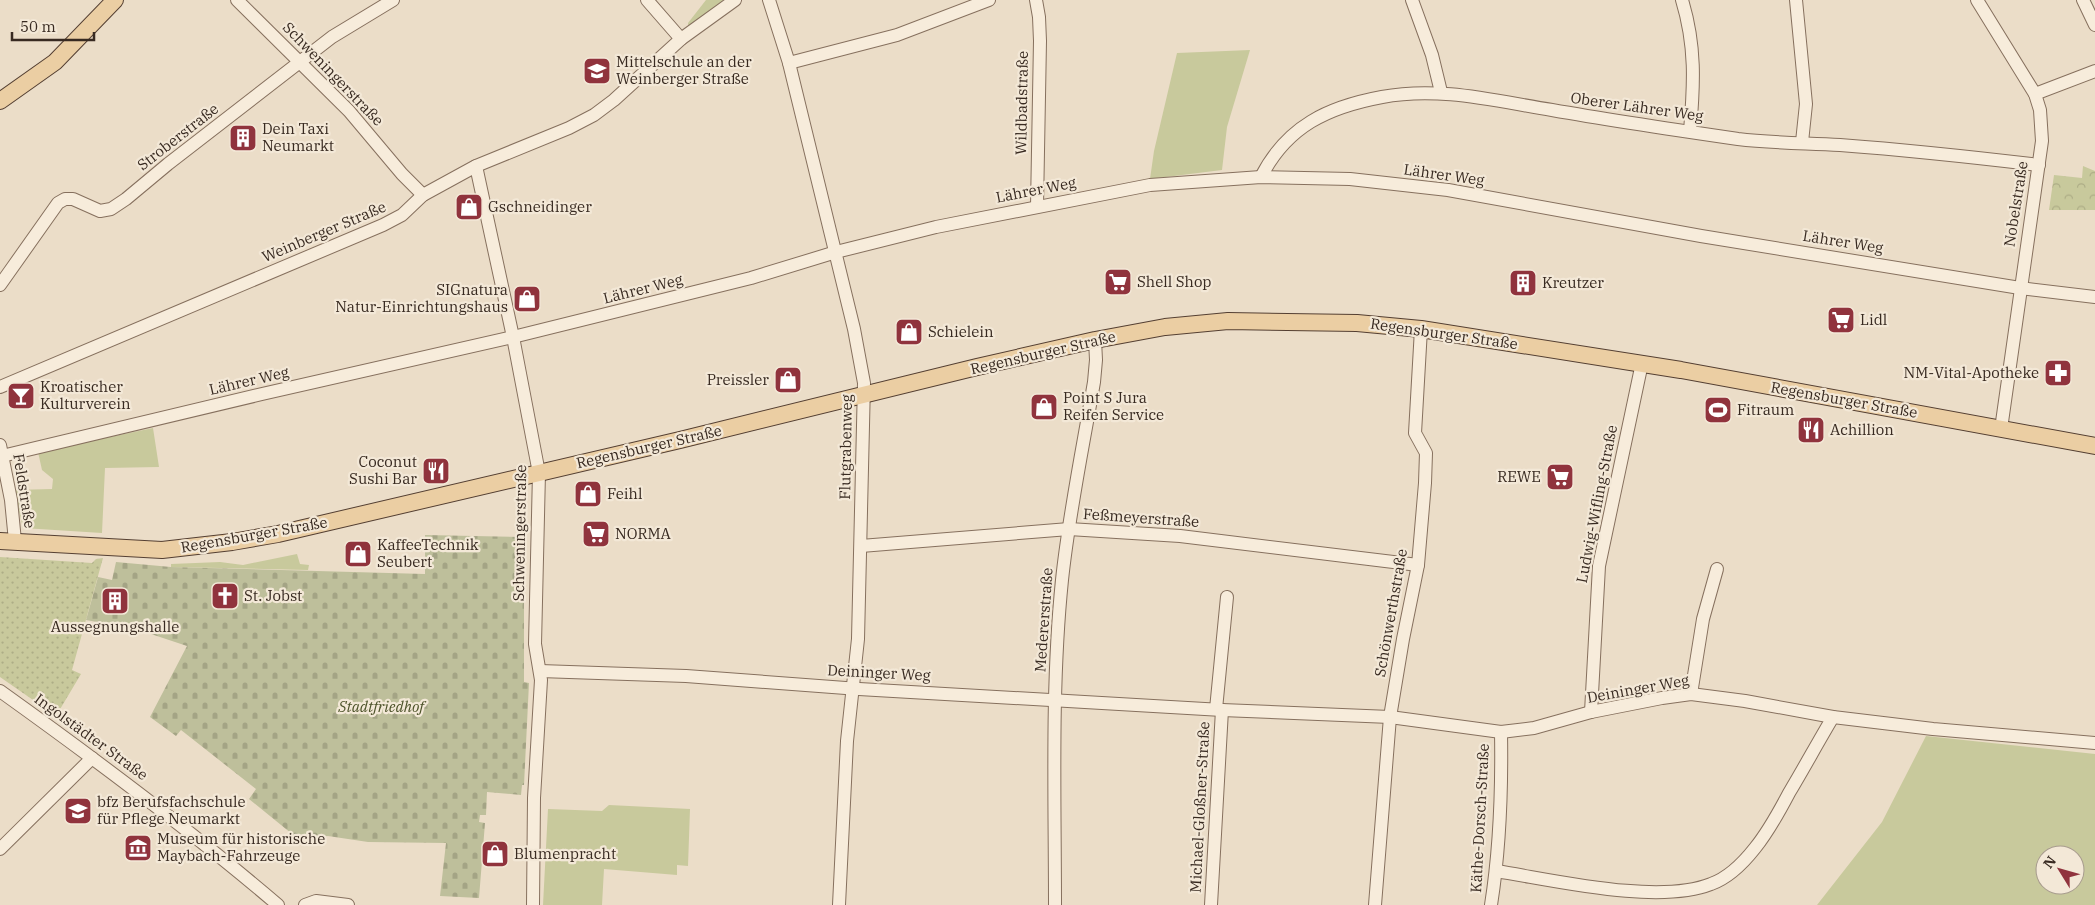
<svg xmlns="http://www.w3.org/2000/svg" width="2095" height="905" viewBox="0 0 2095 905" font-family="'IBM Plex Serif',serif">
	<defs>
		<pattern id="forest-crowns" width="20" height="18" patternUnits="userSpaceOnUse" patternTransform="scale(1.25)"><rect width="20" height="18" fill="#c8c99c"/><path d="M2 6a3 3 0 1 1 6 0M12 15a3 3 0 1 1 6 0" fill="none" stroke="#adad86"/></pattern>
		<pattern id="cemetery-stones" width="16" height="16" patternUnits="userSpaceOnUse" patternTransform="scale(1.25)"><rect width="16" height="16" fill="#bebf9b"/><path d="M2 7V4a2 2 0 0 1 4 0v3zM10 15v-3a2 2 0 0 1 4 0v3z" fill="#a4a485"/></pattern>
		<pattern id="park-dots" width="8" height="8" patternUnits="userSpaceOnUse" patternTransform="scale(1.25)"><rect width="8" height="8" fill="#c8c99c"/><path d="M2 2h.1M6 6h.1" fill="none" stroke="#adad86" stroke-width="1.8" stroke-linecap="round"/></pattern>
	</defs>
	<rect width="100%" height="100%" fill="#ebddc8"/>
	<g fill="#c8c99c" fill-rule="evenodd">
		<polygon points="706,0 725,0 688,27 688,23"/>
		<polygon points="1250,50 1227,127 1222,170 1150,179 1154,151 1177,53"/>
		<polygon points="153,428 159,467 105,468 102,533 23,528 14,490 52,489 53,479 42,470 38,452"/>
		<polygon points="297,554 300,564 309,565 308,570 171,567 171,564 220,562 243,565"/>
		<path d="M 1926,736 L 2095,754 L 2095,905 L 1817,905 L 1882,822 ZM 2045,855 L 2075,855 L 2075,885 L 2045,885 Z"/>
		<polygon points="609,805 690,809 688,866 677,865 677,875 604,869 602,905 543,905 548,809 602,811"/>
	</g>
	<polygon fill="url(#forest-crowns)" points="2083,166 2095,171 2095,210 2049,210 2054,175 2082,178"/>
	<polygon fill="url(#cemetery-stones)" points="425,535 524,537 524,682 529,683 524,785 522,785 521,795 487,792 486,815 480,815 479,822 485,823 479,898 440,896 446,843 368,842 328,836 297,838 249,799 256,789 181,730 176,736 150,717 187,646 115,622 113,625 86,620 98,577 112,580 116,562 171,567 425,574"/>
	<polygon fill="url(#park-dots)" points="0,557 92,563 96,559 103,558 72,670 81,674 56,716 0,677"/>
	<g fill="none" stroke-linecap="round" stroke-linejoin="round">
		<defs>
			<g id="minor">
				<polyline points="237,0 349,111 402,174 423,195"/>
				<polyline points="647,0 681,39"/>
				<polyline points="769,0 789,63 854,329 864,383 858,639 847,741 839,905"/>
				<polyline points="1036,0 1039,17 1040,41 1037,206"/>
				<polyline points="1412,0 1432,55 1441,92"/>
				<path d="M 1682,0 C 1696,46 1694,84 1690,131"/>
				<polyline points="1796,0 1806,104 1802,142"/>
				<polyline points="1977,0 2035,94 2040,110 2042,141 2001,429"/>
				<polyline points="2083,0 2095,25"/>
				<polyline points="789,63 897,35 989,0"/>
				<polyline points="2035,94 2095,71"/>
				<polyline points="476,166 513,337 539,473 535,644 541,680 534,798 533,905"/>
				<path d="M 1261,177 C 1287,126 1328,107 1382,97 C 1439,86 1495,101 1552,110 C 1614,121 1676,130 1738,139 C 1771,143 1806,143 1840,145 C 1906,150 1972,157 2039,165"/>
				<polyline points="0,285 58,203 65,199 73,199 100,211 111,209 126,199 168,164 332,37 393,0"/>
				<polyline points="0,387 383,225 402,215 423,195 476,166 569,128 594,115 614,100 681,39 735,0"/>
				<polyline points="0,445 11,500 15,541"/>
				<polyline points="2,456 262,394 513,337 751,278 836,252 936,227 1150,185 1261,177 1350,179 1448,190 1701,236 2020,288 2095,297"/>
				<polyline points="861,546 1069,529 1180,536 1418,565"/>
				<polyline points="540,671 686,676 859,689 1222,710 1390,717 1501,732 1534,728 1591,712 1662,698 1691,694 1745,701 1833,717 1933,729 2095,743"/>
				<path d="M 0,691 C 95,759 189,829 278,905"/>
				<polyline points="1691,694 1703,619 1717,569"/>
				<polyline points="1216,709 1227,597"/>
				<polyline points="1591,712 1599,566 1642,363"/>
				<polyline points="0,849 92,758"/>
				<path d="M 1496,871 C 1554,880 1658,905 1711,884 C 1728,878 1744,862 1755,848 C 1768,832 1779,812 1789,793 C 1804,768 1818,742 1833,717"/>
				<polyline points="305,905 316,901 348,905"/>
				<path d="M 1055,905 C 1055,797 1051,688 1062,580 C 1069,513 1083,447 1094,382 L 1096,360 L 1095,340"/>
				<polyline points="1211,905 1222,710"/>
				<polyline points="1375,905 1390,717 1403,639 1418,565 1425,483 1426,453 1415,433 1421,329"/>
				<path d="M 1491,905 C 1500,848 1502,790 1501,732"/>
			</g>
			<g id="major">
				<polyline points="0,101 55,62 115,0"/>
				<polyline points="0,541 162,550 232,542 278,534 680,440 977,367 1095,340 1165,327 1228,321 1357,323 1421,329 1681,370 2095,446"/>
			</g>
		</defs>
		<use href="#minor" stroke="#86705e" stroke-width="14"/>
		<use href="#major" stroke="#543f32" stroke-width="18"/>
		<use href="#minor" stroke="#f7ecdb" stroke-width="12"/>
		<use href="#major" stroke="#ebcea3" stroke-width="16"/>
	</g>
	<defs>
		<symbol id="school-square" viewBox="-11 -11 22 22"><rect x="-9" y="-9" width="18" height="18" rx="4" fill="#90333d" stroke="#f3e8d7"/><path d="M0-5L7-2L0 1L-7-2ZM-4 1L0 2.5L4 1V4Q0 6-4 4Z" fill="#fff"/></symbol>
		<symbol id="building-square" viewBox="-11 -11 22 22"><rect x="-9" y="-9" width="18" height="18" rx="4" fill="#90333d" stroke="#f3e8d7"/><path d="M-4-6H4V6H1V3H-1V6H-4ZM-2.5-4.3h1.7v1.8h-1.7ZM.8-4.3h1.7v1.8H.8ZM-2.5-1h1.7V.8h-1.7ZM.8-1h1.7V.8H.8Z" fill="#fff"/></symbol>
		<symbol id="shop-square" viewBox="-11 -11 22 22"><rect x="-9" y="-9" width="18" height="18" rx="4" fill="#90333d" stroke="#f3e8d7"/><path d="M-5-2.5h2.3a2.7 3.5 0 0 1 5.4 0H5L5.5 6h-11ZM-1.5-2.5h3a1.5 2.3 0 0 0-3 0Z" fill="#fff"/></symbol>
		<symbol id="supermarket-square" viewBox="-11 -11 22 22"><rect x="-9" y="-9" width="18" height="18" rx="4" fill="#90333d" stroke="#f3e8d7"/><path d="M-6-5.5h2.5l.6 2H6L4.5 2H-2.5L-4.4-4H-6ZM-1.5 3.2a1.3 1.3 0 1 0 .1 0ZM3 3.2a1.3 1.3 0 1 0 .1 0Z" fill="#fff"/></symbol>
		<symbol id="pharmacy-square" viewBox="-11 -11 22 22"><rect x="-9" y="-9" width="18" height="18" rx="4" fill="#90333d" stroke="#f3e8d7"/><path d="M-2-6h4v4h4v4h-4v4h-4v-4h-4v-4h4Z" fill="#fff"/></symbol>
		<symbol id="bar-square" viewBox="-11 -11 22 22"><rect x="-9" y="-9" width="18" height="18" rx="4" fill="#90333d" stroke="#f3e8d7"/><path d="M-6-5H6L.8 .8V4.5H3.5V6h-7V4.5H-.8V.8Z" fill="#fff"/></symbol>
		<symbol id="stadium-square" viewBox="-11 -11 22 22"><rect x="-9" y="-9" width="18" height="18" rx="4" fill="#90333d" stroke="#f3e8d7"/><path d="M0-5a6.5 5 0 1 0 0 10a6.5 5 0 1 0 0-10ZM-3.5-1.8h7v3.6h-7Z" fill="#fff"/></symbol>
		<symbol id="restaurant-square" viewBox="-11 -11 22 22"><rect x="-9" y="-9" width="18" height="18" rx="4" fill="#90333d" stroke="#f3e8d7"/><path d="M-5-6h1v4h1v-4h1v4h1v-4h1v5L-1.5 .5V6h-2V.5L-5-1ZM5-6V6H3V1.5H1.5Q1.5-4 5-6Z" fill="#fff"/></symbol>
		<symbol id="church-square" viewBox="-11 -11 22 22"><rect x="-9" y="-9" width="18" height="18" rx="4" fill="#90333d" stroke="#f3e8d7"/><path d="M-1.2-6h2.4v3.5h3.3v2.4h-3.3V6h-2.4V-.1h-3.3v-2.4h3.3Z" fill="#fff"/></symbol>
		<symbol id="museum-square" viewBox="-11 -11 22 22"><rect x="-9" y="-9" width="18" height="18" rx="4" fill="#90333d" stroke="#f3e8d7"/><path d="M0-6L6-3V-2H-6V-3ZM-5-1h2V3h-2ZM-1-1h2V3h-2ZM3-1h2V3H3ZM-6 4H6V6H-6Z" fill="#fff"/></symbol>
	</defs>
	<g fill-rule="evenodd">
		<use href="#school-square" x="581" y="55" width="32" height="32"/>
		<use href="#building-square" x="227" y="122" width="32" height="32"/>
		<use href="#shop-square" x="453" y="191" width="32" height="32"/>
		<use href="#supermarket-square" x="1102" y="266" width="32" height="32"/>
		<use href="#building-square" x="1507" y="267" width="32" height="32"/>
		<use href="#shop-square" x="511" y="283" width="32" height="32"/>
		<use href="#supermarket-square" x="1825" y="304" width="32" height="32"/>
		<use href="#shop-square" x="893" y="316" width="32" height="32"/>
		<use href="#pharmacy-square" x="2042" y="357" width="32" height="32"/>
		<use href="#shop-square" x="772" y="364" width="32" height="32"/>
		<use href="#bar-square" x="5" y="380" width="32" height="32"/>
		<use href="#shop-square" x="1028" y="391" width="32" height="32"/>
		<use href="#stadium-square" x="1702" y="394" width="32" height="32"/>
		<use href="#restaurant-square" x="1795" y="414" width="32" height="32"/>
		<use href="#restaurant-square" x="420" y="455" width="32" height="32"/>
		<use href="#supermarket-square" x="1544" y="461" width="32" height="32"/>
		<use href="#shop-square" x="572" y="478" width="32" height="32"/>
		<use href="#supermarket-square" x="580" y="518" width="32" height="32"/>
		<use href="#shop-square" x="342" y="538" width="32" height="32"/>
		<use href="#church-square" x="209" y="580" width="32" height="32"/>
		<use href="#building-square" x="99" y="585" width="32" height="32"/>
		<use href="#school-square" x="62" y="795" width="32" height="32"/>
		<use href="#museum-square" x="122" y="832" width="32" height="32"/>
		<use href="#shop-square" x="479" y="838" width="32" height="32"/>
	</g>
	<g text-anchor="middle" stroke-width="4.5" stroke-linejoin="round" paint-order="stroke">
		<g font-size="15" fill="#382a21" stroke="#f3e8d7" text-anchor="start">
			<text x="616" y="67">Mittelschule an der<tspan x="616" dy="17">Weinberger Straße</tspan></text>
			<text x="262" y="134">Dein Taxi<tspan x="262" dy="17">Neumarkt</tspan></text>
			<text x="488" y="212">Gschneidinger</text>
			<text x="1137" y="287">Shell Shop</text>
			<text x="1542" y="288">Kreutzer</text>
			<text x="508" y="295" text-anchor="end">SIGnatura<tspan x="508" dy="17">Natur-Einrichtungshaus</tspan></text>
			<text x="1860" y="325">Lidl</text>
			<text x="928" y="337">Schielein</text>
			<text x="2039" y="378" text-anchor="end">NM-Vital-Apotheke</text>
			<text x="769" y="385" text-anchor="end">Preissler</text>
			<text x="40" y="392">Kroatischer<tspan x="40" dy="17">Kulturverein</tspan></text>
			<text x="1063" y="403">Point S Jura<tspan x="1063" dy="17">Reifen Service</tspan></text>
			<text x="1737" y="415">Fitraum</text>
			<text x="1830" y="435">Achillion</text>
			<text x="417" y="467" text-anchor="end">Coconut<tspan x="417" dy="17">Sushi Bar</tspan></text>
			<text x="1541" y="482" text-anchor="end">REWE</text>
			<text x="607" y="499">Feihl</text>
			<text x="615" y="539">NORMA</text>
			<text x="377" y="550">KaffeeTechnik<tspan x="377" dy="17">Seubert</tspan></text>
			<text x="244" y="601">St. Jobst</text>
			<text x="115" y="632" text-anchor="middle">Aussegnungshalle</text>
			<text x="97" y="807">bfz Berufsfachschule<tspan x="97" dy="17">für Pflege Neumarkt</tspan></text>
			<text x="157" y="844">Museum für historische<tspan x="157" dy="17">Maybach-Fahrzeuge</tspan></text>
			<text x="514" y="859">Blumenpracht</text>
		</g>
		<g font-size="15" fill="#382a21" stroke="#f3e8d7">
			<text transform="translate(333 74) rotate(46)" y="5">Schweningerstraße</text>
			<text transform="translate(1022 103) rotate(-89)" y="5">Wildbadstraße</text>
			<text transform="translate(1637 107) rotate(8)" y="5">Oberer Lährer Weg</text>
			<text transform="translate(178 137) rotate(-38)" y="5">Stroberstraße</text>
			<text transform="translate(1444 175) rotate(8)" y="5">Lährer Weg</text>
			<text transform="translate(1036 190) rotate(-11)" y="5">Lährer Weg</text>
			<text transform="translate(2016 204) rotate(-81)" y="5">Nobelstraße</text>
			<text transform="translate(324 232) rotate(-23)" y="5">Weinberger Straße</text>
			<text transform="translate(1843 242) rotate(9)" y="5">Lährer Weg</text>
			<text transform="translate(643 289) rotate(-14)" y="5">Lährer Weg</text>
			<text transform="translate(1444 334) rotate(8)" y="5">Regensburger Straße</text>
			<text transform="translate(1043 353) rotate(-13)" y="5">Regensburger Straße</text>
			<text transform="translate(249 381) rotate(-13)" y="5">Lährer Weg</text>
			<text transform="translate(1844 400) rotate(10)" y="5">Regensburger Straße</text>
			<text transform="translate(649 447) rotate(-13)" y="5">Regensburger Straße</text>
			<text transform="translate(846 447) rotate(-89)" y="5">Flutgrabenweg</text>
			<text transform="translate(24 491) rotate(81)" y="5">Feldstraße</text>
			<text transform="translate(1597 504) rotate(-79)" y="5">Ludwig-Wifling-Straße</text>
			<text transform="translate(1141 518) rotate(4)" y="5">Feßmeyerstraße</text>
			<text transform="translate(520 533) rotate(-89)" y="5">Schweningerstraße</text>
			<text transform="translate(254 535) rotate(-10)" y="5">Regensburger Straße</text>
			<text transform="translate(1391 613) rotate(-80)" y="5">Schönwerthstraße</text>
			<text transform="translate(1044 620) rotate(-86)" y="5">Medererstraße</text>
			<text transform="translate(879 673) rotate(3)" y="5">Deininger Weg</text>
			<text transform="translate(1638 689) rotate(-10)" y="5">Deininger Weg</text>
			<text transform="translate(91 737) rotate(36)" y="5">Ingolstädter Straße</text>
			<text transform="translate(1200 807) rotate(-87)" y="5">Michael-Gloßner-Straße</text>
			<text transform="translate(1480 818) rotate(-87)" y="5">Käthe-Dorsch-Straße</text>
		</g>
		<g font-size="15" font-style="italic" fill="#4c5229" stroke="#f3e8d7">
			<text x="381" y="712">Stadtfriedhof</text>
		</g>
	</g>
	<g transform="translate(2060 870) rotate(307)"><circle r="24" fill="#f3e8d7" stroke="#a89c8e"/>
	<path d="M0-4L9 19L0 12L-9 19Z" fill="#90333d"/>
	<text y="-8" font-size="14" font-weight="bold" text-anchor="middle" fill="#382a21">N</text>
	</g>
	<path d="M12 32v8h82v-8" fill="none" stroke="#382a21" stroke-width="2.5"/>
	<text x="20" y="32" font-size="15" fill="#382a21" stroke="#f3e8d7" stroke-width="4" paint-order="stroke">50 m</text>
</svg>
